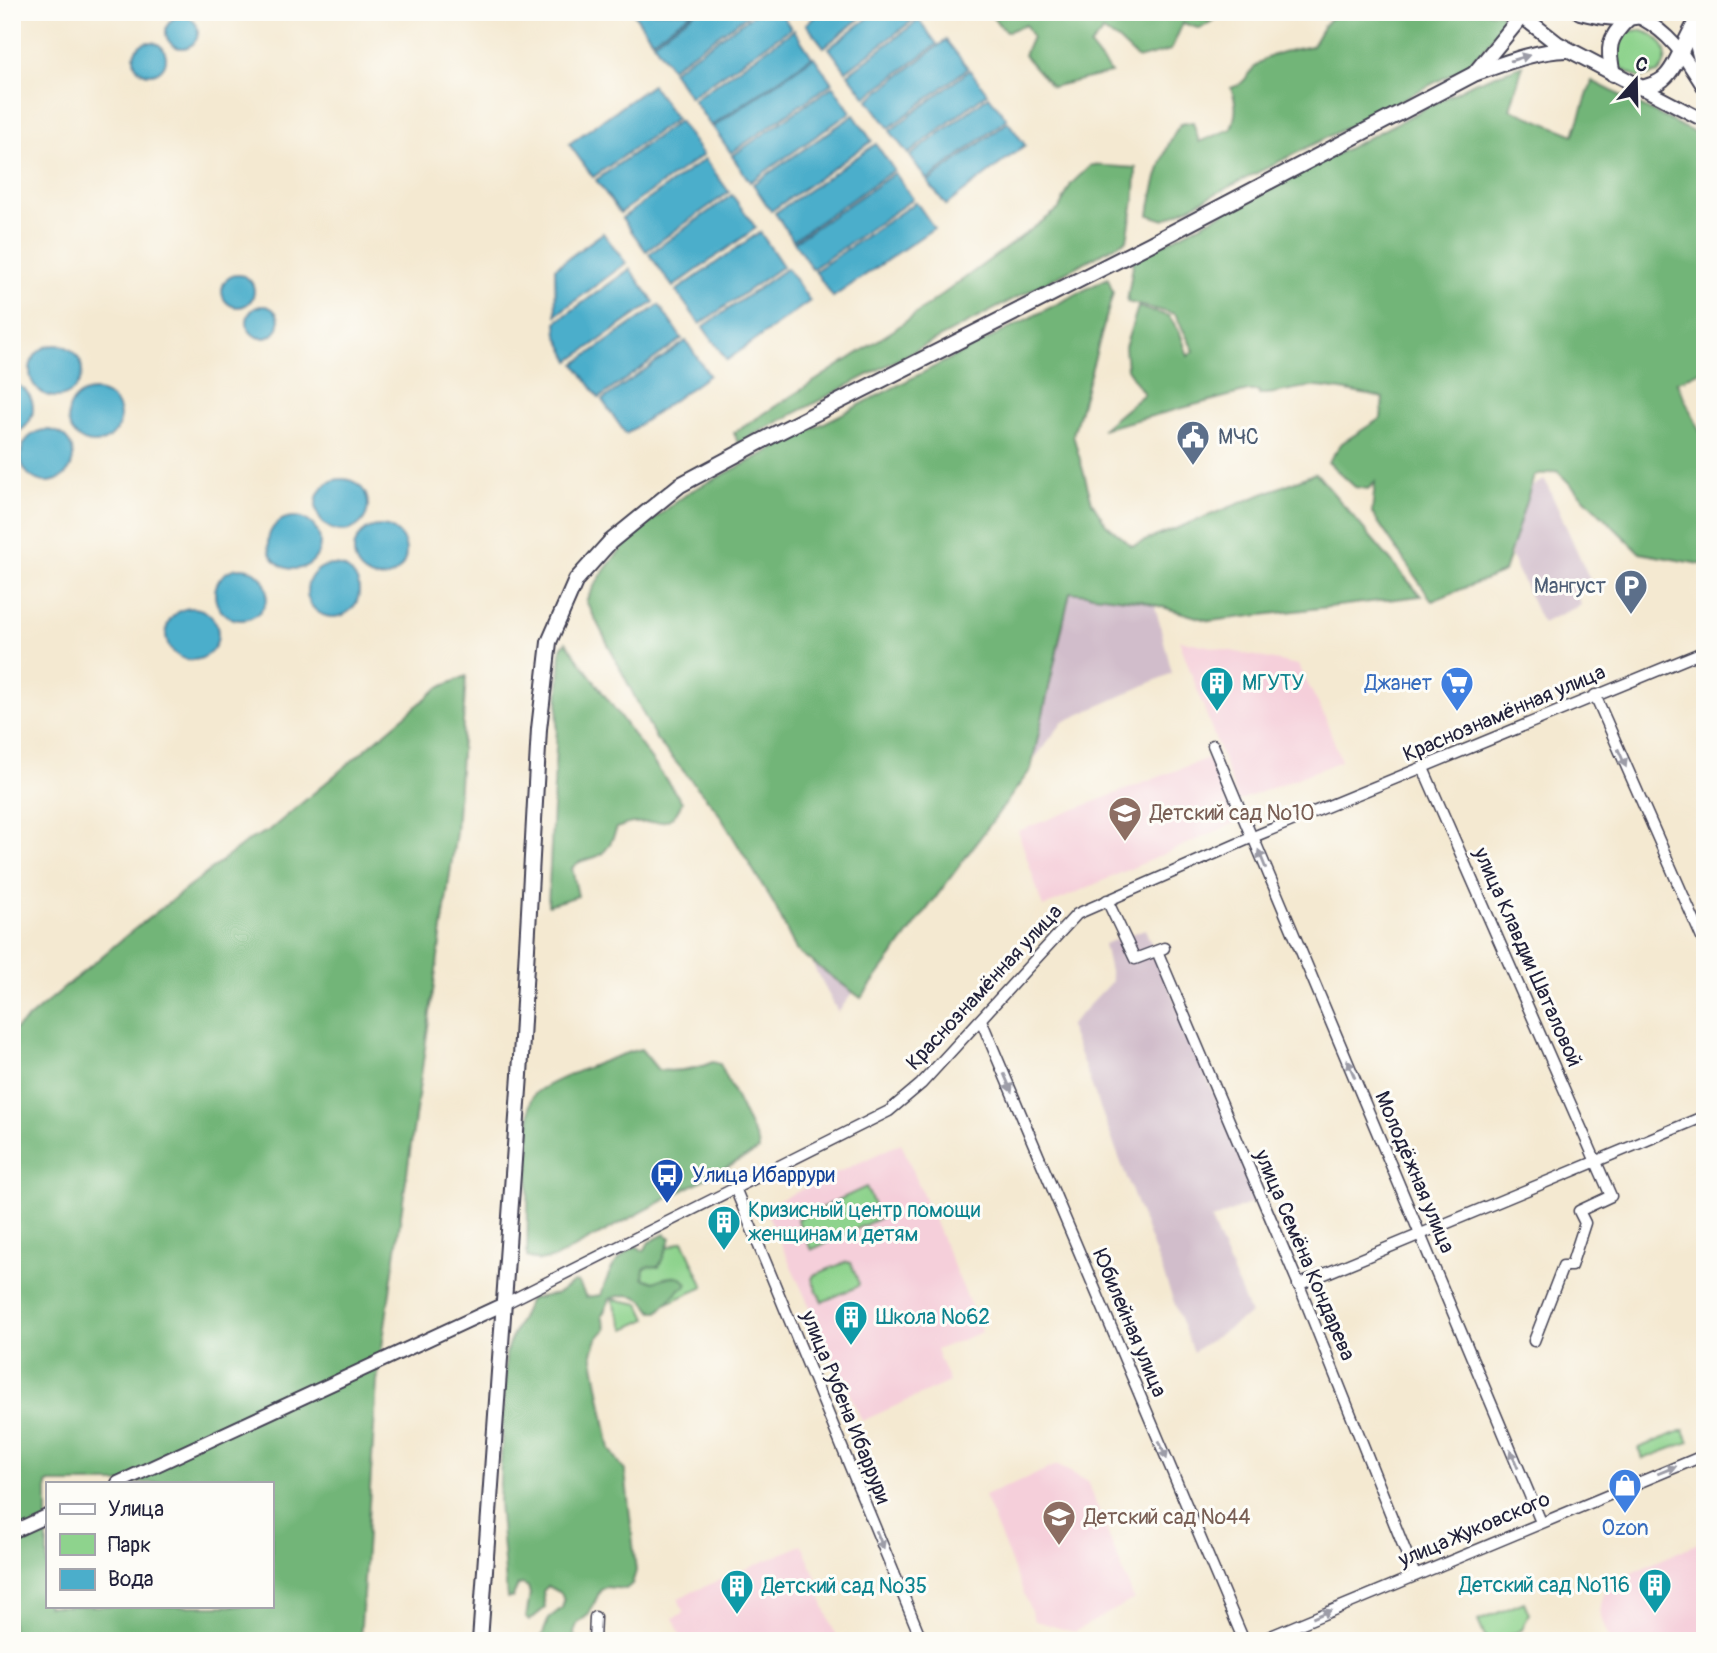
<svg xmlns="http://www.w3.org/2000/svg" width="1717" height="1653" viewBox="0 0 1717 1653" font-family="Pangolin,sans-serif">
	<rect width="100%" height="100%" fill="#fdfcf7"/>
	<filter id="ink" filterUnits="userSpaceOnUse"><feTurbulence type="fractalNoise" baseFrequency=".0143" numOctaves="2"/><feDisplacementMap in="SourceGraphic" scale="14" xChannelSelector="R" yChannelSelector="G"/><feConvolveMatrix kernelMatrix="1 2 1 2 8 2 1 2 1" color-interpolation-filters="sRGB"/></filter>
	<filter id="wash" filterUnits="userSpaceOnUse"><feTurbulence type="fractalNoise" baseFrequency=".00686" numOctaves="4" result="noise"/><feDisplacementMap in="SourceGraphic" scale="28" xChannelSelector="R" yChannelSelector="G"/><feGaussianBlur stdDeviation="1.57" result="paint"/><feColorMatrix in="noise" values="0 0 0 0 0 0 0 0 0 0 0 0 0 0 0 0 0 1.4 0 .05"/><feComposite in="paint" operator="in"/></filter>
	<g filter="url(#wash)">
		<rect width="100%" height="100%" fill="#f4e9d1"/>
		<g fill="#f5cfda">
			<polygon points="1179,640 1298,665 1325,717 1341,761 1238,801"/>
			<polygon points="1208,758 1235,823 1043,907 1018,831"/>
			<polygon points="901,1143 982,1332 936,1350 949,1382 862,1421 764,1207"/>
			<polygon points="1057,1465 1087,1481 1134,1599 1074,1632 1035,1621 984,1496"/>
			<polygon points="1700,1542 1705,1549 1705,1641 1610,1641 1599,1611 1607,1584"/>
			<polygon points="802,1545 820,1586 818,1591 838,1641 683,1641 673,1618 684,1613 678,1598"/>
		</g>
		<g fill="#d1bdcb">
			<polygon points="1545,480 1591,582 1574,590 1581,605 1542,623 1511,556 1523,490"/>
			<polygon points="931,551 1151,590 1172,673 1063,722 838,1012 801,943"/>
			<polygon points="1145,929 1258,1200 1211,1220 1250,1314 1193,1352 1069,1026 1112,981 1104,944"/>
		</g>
		<g fill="#8ed38d" stroke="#587a64" stroke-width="2">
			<path d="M 1639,30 C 1661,35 1675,54 1658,73 L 1639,78 C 1621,68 1614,68 1613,46 L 1624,32 Z"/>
			<polygon points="866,1187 880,1218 811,1250 797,1219"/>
			<polygon points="683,1241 704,1287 652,1310 632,1263"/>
			<polygon points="846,1262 851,1263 859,1284 857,1287 822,1302 812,1279 814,1275"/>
			<polygon points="612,1299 640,1304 647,1319 625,1329"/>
			<polygon points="1684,1430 1689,1442 1643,1459 1638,1448"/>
			<polygon points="1524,1602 1529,1614 1522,1630 1496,1641 1487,1641 1478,1621"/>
		</g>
		<g fill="#72b578" stroke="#4a6c5a" stroke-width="2" fill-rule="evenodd">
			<polygon points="999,12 1226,12 1200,29 1183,23 1171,50 1138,59 1118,40 1103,31 1090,46 1111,73 1052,87 1024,55 1032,37 1026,25 1006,32 993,18"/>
			<path d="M 1336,12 L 1500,12 L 1503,18 C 1494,41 1481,53 1462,69 L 1164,220 L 1149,215 C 1152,191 1165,142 1181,124 L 1193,122 L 1199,142 L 1231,129 C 1237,114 1237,103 1231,88 C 1250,81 1246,73 1259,63 C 1274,52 1295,49 1312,46 L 1324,25 Z"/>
			<path d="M 1523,65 L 1510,109 L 1574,135 L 1592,81 L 1705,138 L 1705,369 L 1677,382 L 1705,442 L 1705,565 L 1640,553 L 1557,471 L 1534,476 L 1504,572 L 1432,601 L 1372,513 L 1375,482 L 1368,489 L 1355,487 L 1328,462 L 1342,443 L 1381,418 L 1383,398 C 1361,394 1338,388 1315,387 C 1296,386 1279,395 1259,394 L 1259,391 L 1248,391 L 1102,429 L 1144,394 L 1127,369 L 1125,347 L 1138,307 L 1169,316 L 1180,333 L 1188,356 L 1194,351 L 1175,314 L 1127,302 L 1134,259 L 1474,83 Z"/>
			<polygon points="1091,165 1136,168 1135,195 1127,240 738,443 734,433 894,330 1059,209 1071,184"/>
			<path d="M 1108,278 L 1113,293 L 1073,435 L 1092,502 L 1106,524 L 1132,546 L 1316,473 L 1421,596 L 1210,621 L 1142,601 L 1070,592 L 1031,769 L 861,998 L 796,950 L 775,906 L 716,809 L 656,739 L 586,601 C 612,549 646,524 691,491 Z"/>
			<path d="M 566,642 L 682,802 C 673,828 656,821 634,823 C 629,823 622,826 617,828 C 613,838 608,851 598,856 C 587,861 580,859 572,868 L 578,896 L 548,905 L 561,648 Z"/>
			<path d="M 466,676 L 456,832 L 377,1382 L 360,1641 L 12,1641 L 12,1032 L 127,935 L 249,840 L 270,830 L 438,688 ZM 47,1483 L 271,1483 L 271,1606 L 47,1606 Z"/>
			<path d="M 641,1049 L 658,1070 C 678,1072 695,1070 713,1062 L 720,1064 L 758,1143 L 759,1150 L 555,1258 L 539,1261 L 527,1257 L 530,1106 C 531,1103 531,1099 533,1096 C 541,1083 624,1053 641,1049 Z"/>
			<path d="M 665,1234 L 671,1238 L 659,1267 L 649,1266 L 644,1269 L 643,1278 L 654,1282 C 664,1277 679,1273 687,1283 L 685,1287 L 680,1289 L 658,1312 L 653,1312 C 650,1309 648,1305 645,1302 C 635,1293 621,1294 610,1299 L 602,1316 L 606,1329 L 597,1339 L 592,1353 L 610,1449 L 625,1471 L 636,1571 L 632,1584 L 626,1589 L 605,1587 L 600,1591 L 589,1614 L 577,1624 L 574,1633 L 575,1641 L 544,1641 L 542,1636 L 549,1618 L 562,1608 L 564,1601 L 561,1593 L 548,1586 L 543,1591 L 545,1608 L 529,1621 L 526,1618 L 530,1594 L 528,1587 L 523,1584 L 518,1585 L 512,1598 L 507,1598 L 499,1502 L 506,1354 L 508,1345 L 530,1299 L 556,1294 L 574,1282 L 579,1283 L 586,1297 L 601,1295 C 609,1271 613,1260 636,1246 L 644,1251 L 649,1242 Z"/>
		</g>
		<g fill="#4baecb" stroke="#366883" stroke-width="2">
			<polygon points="636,12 693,12 652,40 634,14"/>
			<polygon points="696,12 752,12 671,68 653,42"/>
			<polygon points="757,12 780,12 791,28 690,97 672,71"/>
			<polygon points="821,12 868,12 824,47 806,24"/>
			<polygon points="876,12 912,12 916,18 846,71 829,48"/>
			<circle cx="182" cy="32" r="16"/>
			<polygon points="919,20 937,44 866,97 848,74"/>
			<polygon points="794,30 812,57 711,126 693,100"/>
			<polygon points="946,40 968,68 889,128 868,100"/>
			<circle cx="150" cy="58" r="16"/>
			<polygon points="814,57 832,83 731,153 713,127"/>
			<polygon points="970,70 987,93 908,154 890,131"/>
			<polygon points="652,85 676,119 593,177 569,144"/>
			<polygon points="833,86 851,112 750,182 732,156"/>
			<polygon points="989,96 1007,119 927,180 910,156"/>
			<polygon points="854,115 872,141 771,211 753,184"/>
			<polygon points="679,121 703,155 620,213 596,180"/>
			<polygon points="1008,122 1025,145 946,205 928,182"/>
			<polygon points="876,144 894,170 793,240 775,213"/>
			<polygon points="705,159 729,192 646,251 622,218"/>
			<polygon points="895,173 913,199 812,269 794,242"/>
			<polygon points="732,195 756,228 673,287 649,254"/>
			<polygon points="916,202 934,228 833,297 815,271"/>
			<polygon points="760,232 783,266 700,324 676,291"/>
			<polygon points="603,233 626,263 556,315 555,268"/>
			<polygon points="787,268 810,301 727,360 703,327"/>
			<polygon points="630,269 654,302 570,361 557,335 556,322"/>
			<circle cx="238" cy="291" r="16"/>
			<polygon points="659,305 682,339 599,398 575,364"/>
			<circle cx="263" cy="322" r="16"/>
			<polygon points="686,341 709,375 626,434 602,400"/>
			<circle cx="56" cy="371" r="26"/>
			<path d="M 12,383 C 40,391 40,426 12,434 Z"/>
			<circle cx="94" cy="417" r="26"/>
			<circle cx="47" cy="456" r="26"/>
			<circle cx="342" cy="505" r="26"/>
			<circle cx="294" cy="543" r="26"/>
			<circle cx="380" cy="552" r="26"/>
			<circle cx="333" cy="591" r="26"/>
			<circle cx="241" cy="594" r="26"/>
			<circle cx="192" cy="634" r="26"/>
		</g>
	</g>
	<g filter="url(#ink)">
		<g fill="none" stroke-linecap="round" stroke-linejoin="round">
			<defs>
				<g id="minor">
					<polyline points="1595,695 1705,945"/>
					<polyline points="1213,745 1252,838"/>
					<polyline points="1423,768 1611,1196 1579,1211 1585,1223 1571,1266 1563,1266 1534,1341"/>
					<polyline points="1253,837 1541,1522"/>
					<polyline points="1107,900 1135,959 1164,948"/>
					<polyline points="1157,951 1301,1290 1415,1575"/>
					<polyline points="981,1020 1244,1641"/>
					<polyline points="735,1188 922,1641"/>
					<polyline points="1298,1285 1705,1116"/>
					<polyline points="504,1304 889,1111 921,1084 1077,914 1253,837 1705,651"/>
					<polyline points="594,1641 595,1617"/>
					<polyline points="1259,1641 1705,1455"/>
				</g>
				<g id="tertiary">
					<path d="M 1641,18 C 1674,36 1685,58 1705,89"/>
					<polyline points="1642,88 1705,121"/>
					<polyline points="118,1483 504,1304"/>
					<polyline points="12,1532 47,1516"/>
				</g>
				<g id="secondary">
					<path d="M 1517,12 L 1558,44 L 1642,88 C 1649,86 1657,84 1663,79 C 1678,68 1687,30 1703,12"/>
					<path d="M 1580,12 C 1606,19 1632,21 1657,12"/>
					<polyline points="1699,22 1696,40 1705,75"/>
					<polyline points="1475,73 1525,12"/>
					<path d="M 1613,74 C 1607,48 1608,38 1628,19"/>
					<path d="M 480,1641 L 520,1075 L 539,729 L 549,642 L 576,580 L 610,542 L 680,485 L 773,435 L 1150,244 L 1474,74 C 1505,63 1534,51 1567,50"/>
				</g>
			</defs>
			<use href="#minor" stroke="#424052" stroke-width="13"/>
			<use href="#tertiary" stroke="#424052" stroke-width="16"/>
			<use href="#secondary" stroke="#424052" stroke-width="18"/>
			<use href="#minor" stroke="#fff" stroke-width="10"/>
			<use href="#tertiary" stroke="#fff" stroke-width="12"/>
			<use href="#secondary" stroke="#fff" stroke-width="14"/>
		</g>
		<defs><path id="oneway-solid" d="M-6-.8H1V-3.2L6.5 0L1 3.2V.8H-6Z" transform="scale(1.75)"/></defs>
		<g fill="#9c9ca7">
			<use href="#oneway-solid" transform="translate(1520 58) rotate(-17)"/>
			<use href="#oneway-solid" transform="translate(1622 758) rotate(66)"/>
			<use href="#oneway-solid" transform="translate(1262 859) rotate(-112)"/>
			<use href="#oneway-solid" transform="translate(1351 1069) rotate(-113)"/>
			<use href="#oneway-solid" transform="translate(1008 1083) rotate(67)"/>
			<use href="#oneway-solid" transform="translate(1163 1450) rotate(67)"/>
			<use href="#oneway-solid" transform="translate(1514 1459) rotate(-113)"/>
			<use href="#oneway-solid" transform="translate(1667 1470) rotate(-22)"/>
			<use href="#oneway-solid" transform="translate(880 1540) rotate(68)"/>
			<use href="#oneway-solid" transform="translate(1322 1614) rotate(-23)"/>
		</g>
	</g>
	<defs>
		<symbol id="civic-pin" viewBox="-11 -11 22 30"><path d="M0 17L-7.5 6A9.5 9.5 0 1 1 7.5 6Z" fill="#5c6f8a" stroke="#fdfcf7"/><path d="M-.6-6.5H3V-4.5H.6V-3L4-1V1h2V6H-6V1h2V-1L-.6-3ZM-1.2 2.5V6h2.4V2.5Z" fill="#fff"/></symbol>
		<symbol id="parking-pin" viewBox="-11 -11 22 30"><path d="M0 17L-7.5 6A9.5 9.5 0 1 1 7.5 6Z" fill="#5c6f8a" stroke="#fdfcf7"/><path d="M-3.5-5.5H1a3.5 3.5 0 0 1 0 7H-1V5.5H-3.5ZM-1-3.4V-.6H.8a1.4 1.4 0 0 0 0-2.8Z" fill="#fff"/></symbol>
		<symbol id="building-pin" viewBox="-11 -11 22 30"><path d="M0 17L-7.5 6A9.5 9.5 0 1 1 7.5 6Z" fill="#0f9aa8" stroke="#fdfcf7"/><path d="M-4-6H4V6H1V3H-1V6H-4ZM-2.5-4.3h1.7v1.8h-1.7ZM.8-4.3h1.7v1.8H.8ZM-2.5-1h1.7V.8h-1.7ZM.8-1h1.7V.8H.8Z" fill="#fff"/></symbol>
		<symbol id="supermarket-pin" viewBox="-11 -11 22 30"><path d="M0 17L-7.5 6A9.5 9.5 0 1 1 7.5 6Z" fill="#3f7fe0" stroke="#fdfcf7"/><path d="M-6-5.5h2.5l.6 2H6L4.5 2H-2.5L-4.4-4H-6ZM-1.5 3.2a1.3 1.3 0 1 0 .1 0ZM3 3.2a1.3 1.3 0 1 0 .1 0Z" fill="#fff"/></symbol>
		<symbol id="school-pin" viewBox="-11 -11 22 30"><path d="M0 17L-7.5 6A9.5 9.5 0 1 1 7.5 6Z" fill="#8d6e63" stroke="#fdfcf7"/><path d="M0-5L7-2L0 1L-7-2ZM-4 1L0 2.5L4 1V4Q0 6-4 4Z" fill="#fff"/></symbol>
		<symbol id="bus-pin" viewBox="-11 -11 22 30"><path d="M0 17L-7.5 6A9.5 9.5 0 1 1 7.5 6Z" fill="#1a4fb4" stroke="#fdfcf7"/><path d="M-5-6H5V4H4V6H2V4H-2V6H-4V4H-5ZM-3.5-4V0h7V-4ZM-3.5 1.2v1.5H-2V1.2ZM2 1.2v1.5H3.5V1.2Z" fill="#fff"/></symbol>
		<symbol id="shop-pin" viewBox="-11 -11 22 30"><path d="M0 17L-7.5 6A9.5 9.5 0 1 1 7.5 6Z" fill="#3f7fe0" stroke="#fdfcf7"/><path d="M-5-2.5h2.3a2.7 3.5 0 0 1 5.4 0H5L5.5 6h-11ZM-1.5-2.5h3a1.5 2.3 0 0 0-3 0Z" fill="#fff"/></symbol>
	</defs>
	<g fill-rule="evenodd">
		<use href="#civic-pin" x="1174" y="418" width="38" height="52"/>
		<use href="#parking-pin" x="1612" y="567" width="38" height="52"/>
		<use href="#building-pin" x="1198" y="664" width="38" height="52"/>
		<use href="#supermarket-pin" x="1438" y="664" width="38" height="52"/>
		<use href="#school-pin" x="1106" y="794" width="38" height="52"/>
		<use href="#bus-pin" x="648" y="1156" width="38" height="52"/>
		<use href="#building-pin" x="705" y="1203" width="38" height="52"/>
		<use href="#building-pin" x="832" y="1298" width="38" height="52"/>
		<use href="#shop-pin" x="1606" y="1466" width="38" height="52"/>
		<use href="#school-pin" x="1040" y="1498" width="38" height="52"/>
		<use href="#building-pin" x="1636" y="1566" width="38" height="52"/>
		<use href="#building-pin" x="718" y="1567" width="38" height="52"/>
	</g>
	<g text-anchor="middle" stroke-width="6" stroke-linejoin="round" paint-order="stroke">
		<g font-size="21" fill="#4e5e75" stroke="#fdfcf7" text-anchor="start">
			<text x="1218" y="444">МЧС</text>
			<text x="1606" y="593" text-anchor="end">Мангуст</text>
		</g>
		<g font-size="21" fill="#0d838f" stroke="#fdfcf7" text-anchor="start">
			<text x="1242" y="690">МГУТУ</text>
			<text x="748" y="1217">Кризисный центр помощи<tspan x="748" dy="24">женщинам и детям</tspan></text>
			<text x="876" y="1324">Школа №62</text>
			<text x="1630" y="1592" text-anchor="end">Детский сад №116</text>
			<text x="762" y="1593">Детский сад №35</text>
		</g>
		<g font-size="21" fill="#366cbe" stroke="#fdfcf7" text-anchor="end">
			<text x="1432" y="690">Джанет</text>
			<text x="1625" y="1535" text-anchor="middle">Ozon</text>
		</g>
		<g font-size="21" fill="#22223b" stroke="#fdfcf7">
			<text transform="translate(1504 713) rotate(-23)" y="7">Краснознамённая улица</text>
			<text transform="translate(1528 957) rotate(66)" y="7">улица Клавдии Шаталовой</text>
			<text transform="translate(984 987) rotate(-47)" y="7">Краснознамённая улица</text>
			<text transform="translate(1415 1172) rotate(67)" y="7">Молодёжная улица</text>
			<text transform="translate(1305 1255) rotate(67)" y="7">улица Семёна Кондарева</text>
			<text transform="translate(1130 1323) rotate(67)" y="7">Юбилейная улица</text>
			<text transform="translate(846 1407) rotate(68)" y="7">улица Рубена Ибаррури</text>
			<text transform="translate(1474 1529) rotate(-23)" y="7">улица Жуковского</text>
		</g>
		<g font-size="21" fill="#785e54" stroke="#fdfcf7" text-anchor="start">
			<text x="1150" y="820">Детский сад №10</text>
			<text x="1084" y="1524">Детский сад №44</text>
		</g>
		<g font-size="21" fill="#164399" stroke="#fdfcf7" text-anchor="start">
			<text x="692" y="1182">Улица Ибаррури</text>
		</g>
	</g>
	<rect width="1717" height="1653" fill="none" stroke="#fdfcf7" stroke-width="42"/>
	<rect x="46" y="1482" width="228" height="126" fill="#fdfcf7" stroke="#a5a5ac" stroke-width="2"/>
	<rect x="60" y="1504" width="35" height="10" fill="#ffffff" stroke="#a5a5ac" stroke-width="2"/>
	<text x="108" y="1516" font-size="21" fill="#22223b">Улица</text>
	<rect x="60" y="1534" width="35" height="21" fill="#8ed38d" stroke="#a5a5ac" stroke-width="2"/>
	<text x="108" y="1552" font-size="21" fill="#22223b">Парк</text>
	<rect x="60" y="1569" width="35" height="21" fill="#4baecb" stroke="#a5a5ac" stroke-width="2"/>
	<text x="108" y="1586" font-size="21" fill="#22223b">Вода</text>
	<g transform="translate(1636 80) rotate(20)" stroke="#fdfcf7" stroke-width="5" paint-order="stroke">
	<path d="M0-5L12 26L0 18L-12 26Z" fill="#22223b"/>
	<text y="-10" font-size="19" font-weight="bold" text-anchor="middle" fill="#22223b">С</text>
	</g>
</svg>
